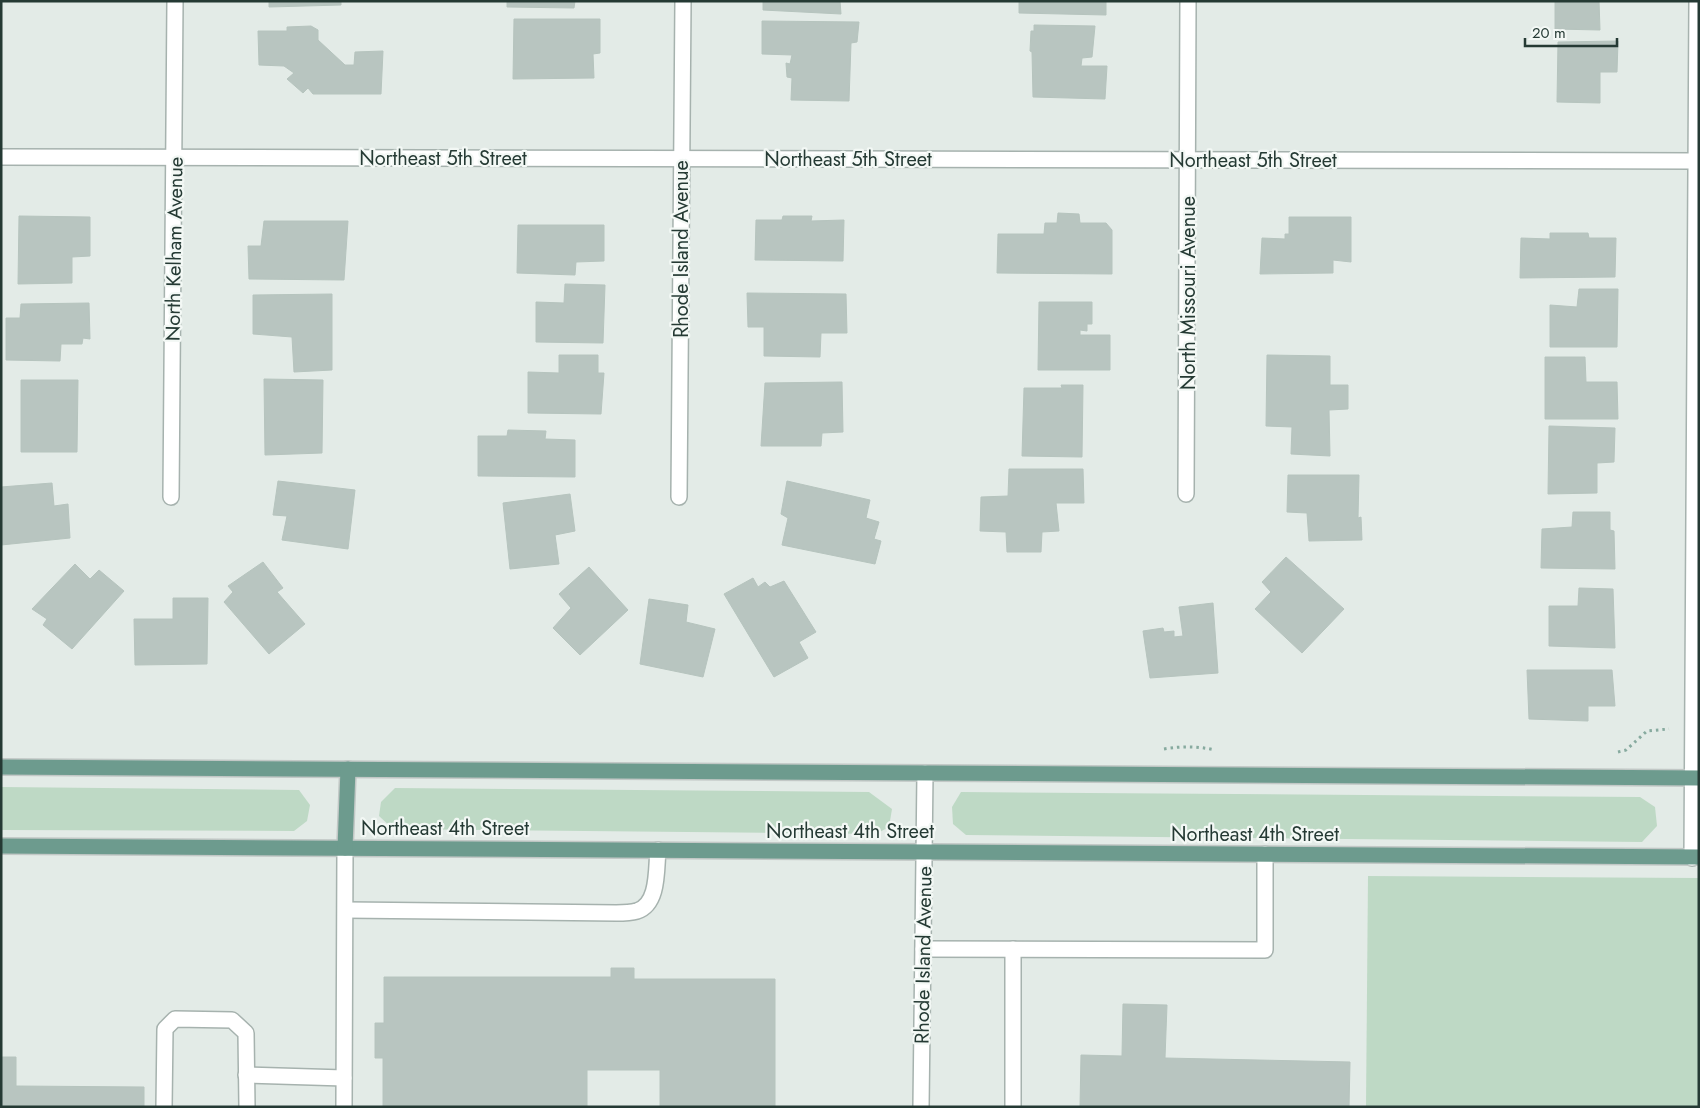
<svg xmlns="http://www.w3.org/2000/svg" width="1700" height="1108" viewBox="0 0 1700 1108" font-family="Jost,sans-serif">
	<rect width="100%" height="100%" fill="#e3ebe7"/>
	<g fill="#bed9c5">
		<polygon points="1,787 299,790 310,805 307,821 294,831 1,830"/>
		<polygon points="395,788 869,792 892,809 889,827 876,834 393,829 379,816 381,802"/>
		<polygon points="961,792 1640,797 1655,807 1657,826 1642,842 966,835 953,824 952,807"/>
		<polygon points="1368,876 1699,878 1699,1107 1366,1107"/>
	</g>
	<g fill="#b8c5c0" stroke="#b6c4be">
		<polygon points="269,1 341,1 341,5 269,7"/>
		<polygon points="507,1 575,1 574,8 507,7"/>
		<polygon points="763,1 840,1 841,14 763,10"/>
		<polygon points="1019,1 1106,1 1106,15 1019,13"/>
		<polygon points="1555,1 1599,1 1600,30 1555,29"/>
		<polygon points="514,19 600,19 600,53 593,54 594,78 513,79"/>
		<polygon points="762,21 859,22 857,42 851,43 849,101 791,100 792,78 787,77 786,63 790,64 792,55 762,54"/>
		<polygon points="1034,25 1095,26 1092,57 1082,58 1081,66 1107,66 1105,99 1033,97 1032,52 1030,51 1031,31 1034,31"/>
		<polygon points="311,26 318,30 318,40 345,65 354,65 355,52 383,51 381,94 313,94 308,88 303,93 287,79 294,73 284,66 259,65 258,31 287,31 287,27"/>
		<polygon points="1618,41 1617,72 1600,72 1600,103 1557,102 1558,42"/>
		<polygon points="1058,213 1079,214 1080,223 1106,223 1112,230 1112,274 997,273 998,234 1044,234 1045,223 1057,223"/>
		<polygon points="19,216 90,217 90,256 72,257 72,283 18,284"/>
		<polygon points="783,216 812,216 811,221 844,220 843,261 755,260 756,220 782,220"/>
		<polygon points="1289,217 1351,217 1351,262 1333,260 1333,273 1260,274 1262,238 1285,239 1285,234 1289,234"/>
		<polygon points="264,221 348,221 344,280 249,279 248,246 261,246"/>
		<polygon points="518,225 604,225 604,261 576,262 575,275 517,273"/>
		<polygon points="1550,233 1588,233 1589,238 1616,238 1615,277 1520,278 1521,238 1550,239"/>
		<polygon points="565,284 605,285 603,343 536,342 536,302 564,303"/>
		<polygon points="1579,289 1618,289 1617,347 1550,347 1550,305 1577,307"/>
		<polygon points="747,293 846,294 847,333 821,333 820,357 764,356 764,327 748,327"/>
		<polygon points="332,294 332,370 294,372 292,337 253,334 253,295"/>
		<polygon points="1039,302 1092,302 1092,324 1087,324 1087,331 1080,330 1080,335 1110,335 1110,370 1038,370"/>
		<polygon points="89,303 90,339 83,338 82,344 61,344 60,361 6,360 6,318 20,318 21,304"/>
		<polygon points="559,355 598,355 598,373 604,373 601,414 528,413 528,372 559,373"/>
		<polygon points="1267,355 1330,356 1330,385 1348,385 1348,409 1329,410 1330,456 1291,454 1292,427 1266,426"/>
		<polygon points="1545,357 1585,357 1586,382 1617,382 1618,419 1545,419"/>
		<polygon points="264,379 323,380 322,453 265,455"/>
		<polygon points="21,380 78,380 77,452 21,452"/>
		<polygon points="842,382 843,432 822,433 821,446 761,446 765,383"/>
		<polygon points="1061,385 1083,385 1082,457 1022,456 1024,388 1062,388"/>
		<polygon points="1549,426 1615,428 1614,462 1597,463 1597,493 1548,494"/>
		<polygon points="508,430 546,431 545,439 575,440 575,477 478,476 478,436 507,436"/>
		<polygon points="1009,469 1083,469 1084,503 1056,503 1059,531 1042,532 1041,552 1007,552 1006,532 980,531 981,497 1008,496"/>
		<polygon points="1288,475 1359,475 1358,518 1361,517 1362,540 1309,541 1307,513 1287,512"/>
		<polygon points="278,481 355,490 348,549 282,540 287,516 273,515"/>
		<polygon points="787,481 870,500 866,518 879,522 874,539 881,541 875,564 782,545 788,518 781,514"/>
		<polygon points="52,483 54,506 68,504 70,538 1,545 1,487"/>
		<polygon points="570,494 575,531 555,535 559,564 510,569 503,503"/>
		<polygon points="1573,512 1610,512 1610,530 1614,531 1615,569 1541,568 1542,529 1572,527"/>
		<polygon points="1286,557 1344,609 1302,653 1255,609 1271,592 1262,582"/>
		<polygon points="263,562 283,588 277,592 305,624 269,654 224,602 233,592 228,586"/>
		<polygon points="75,564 90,579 99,570 124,591 72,649 43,625 47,619 32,609"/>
		<polygon points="589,567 628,610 580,655 553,628 571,608 559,594"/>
		<polygon points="753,578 758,587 765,582 770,587 784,581 816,632 799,642 808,658 774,677 724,594"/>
		<polygon points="1579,588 1613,589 1615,648 1549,646 1549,606 1578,606"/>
		<polygon points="173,598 208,598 207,664 135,665 134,619 173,619"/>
		<polygon points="649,599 688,605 686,622 715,629 703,677 640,664"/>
		<polygon points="1213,603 1218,673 1150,678 1143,631 1163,628 1164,632 1174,631 1174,637 1183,636 1179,607"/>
		<polygon points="1527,670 1612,670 1615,706 1588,706 1588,721 1529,719"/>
		<polygon points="611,968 634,968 634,979 775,979 775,1107 660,1107 660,1070 587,1070 587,1107 383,1107 383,1058 375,1058 375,1023 384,1023 384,977 611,977"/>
		<polygon points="1123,1004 1167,1005 1165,1058 1350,1062 1349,1107 1080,1107 1081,1055 1122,1056"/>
		<polygon points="1,1057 16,1057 16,1086 144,1087 144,1107 1,1107"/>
	</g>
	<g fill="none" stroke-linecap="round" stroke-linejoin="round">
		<defs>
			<g id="minor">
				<polyline points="1,157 1695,161"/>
				<polyline points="1186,494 1188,1"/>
				<polyline points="171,497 175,1"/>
				<polyline points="679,497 683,1"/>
				<polyline points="1692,858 1697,1"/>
				<path d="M 346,910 L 616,913 C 623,913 630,913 637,911 C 659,904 656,869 658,850"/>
				<polyline points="923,949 1265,950 1265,854"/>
				<polyline points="1013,949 1013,1107"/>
				<polyline points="246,1075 344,1078"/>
				<polyline points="164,1107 165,1029 175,1019 232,1020 246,1033 247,1107"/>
				<polyline points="344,1107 345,848"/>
				<polyline points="921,1107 925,773"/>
			</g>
			<g id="major">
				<polyline points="1,767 1699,778"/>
				<polyline points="1,846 1699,857"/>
				<polyline points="345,848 348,769"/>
			</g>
		</defs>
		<use href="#minor" stroke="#a6b2ae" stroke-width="18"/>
		<use href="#major" stroke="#c2c8c6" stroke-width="18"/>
		<g stroke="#87aa9f" stroke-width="3" stroke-dasharray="2.5 4" stroke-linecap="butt">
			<path d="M 1164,749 C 1182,746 1197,746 1215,750"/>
			<polyline points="1618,752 1626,750 1647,731 1669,729"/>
		</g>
		<use href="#minor" stroke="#fff" stroke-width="15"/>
		<use href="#major" stroke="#6d9b8e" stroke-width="15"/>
	</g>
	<g text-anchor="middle" stroke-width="4.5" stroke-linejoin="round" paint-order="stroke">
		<g font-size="20" fill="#253a34" stroke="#f3f8f5">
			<text x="443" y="165">Northeast 5th Street</text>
			<text x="848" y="166">Northeast 5th Street</text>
			<text x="1253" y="167">Northeast 5th Street</text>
			<text transform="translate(174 249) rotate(-89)" y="7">North Kelham Avenue</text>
			<text transform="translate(681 249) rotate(-90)" y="7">Rhode Island Avenue</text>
			<text transform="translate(1188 293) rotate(-90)" y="7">North Missouri Avenue</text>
			<text x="445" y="835">Northeast 4th Street</text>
			<text x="850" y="838">Northeast 4th Street</text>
			<text x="1255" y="841">Northeast 4th Street</text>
			<text transform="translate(923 955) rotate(-89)" y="7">Rhode Island Avenue</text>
		</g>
	</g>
	<rect width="1700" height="1108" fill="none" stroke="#253a34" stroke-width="5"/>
	<path d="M1525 38v8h92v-8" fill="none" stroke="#253a34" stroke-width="2.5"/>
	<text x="1532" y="38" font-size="15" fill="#253a34" stroke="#f3f8f5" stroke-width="4" paint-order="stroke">20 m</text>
</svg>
